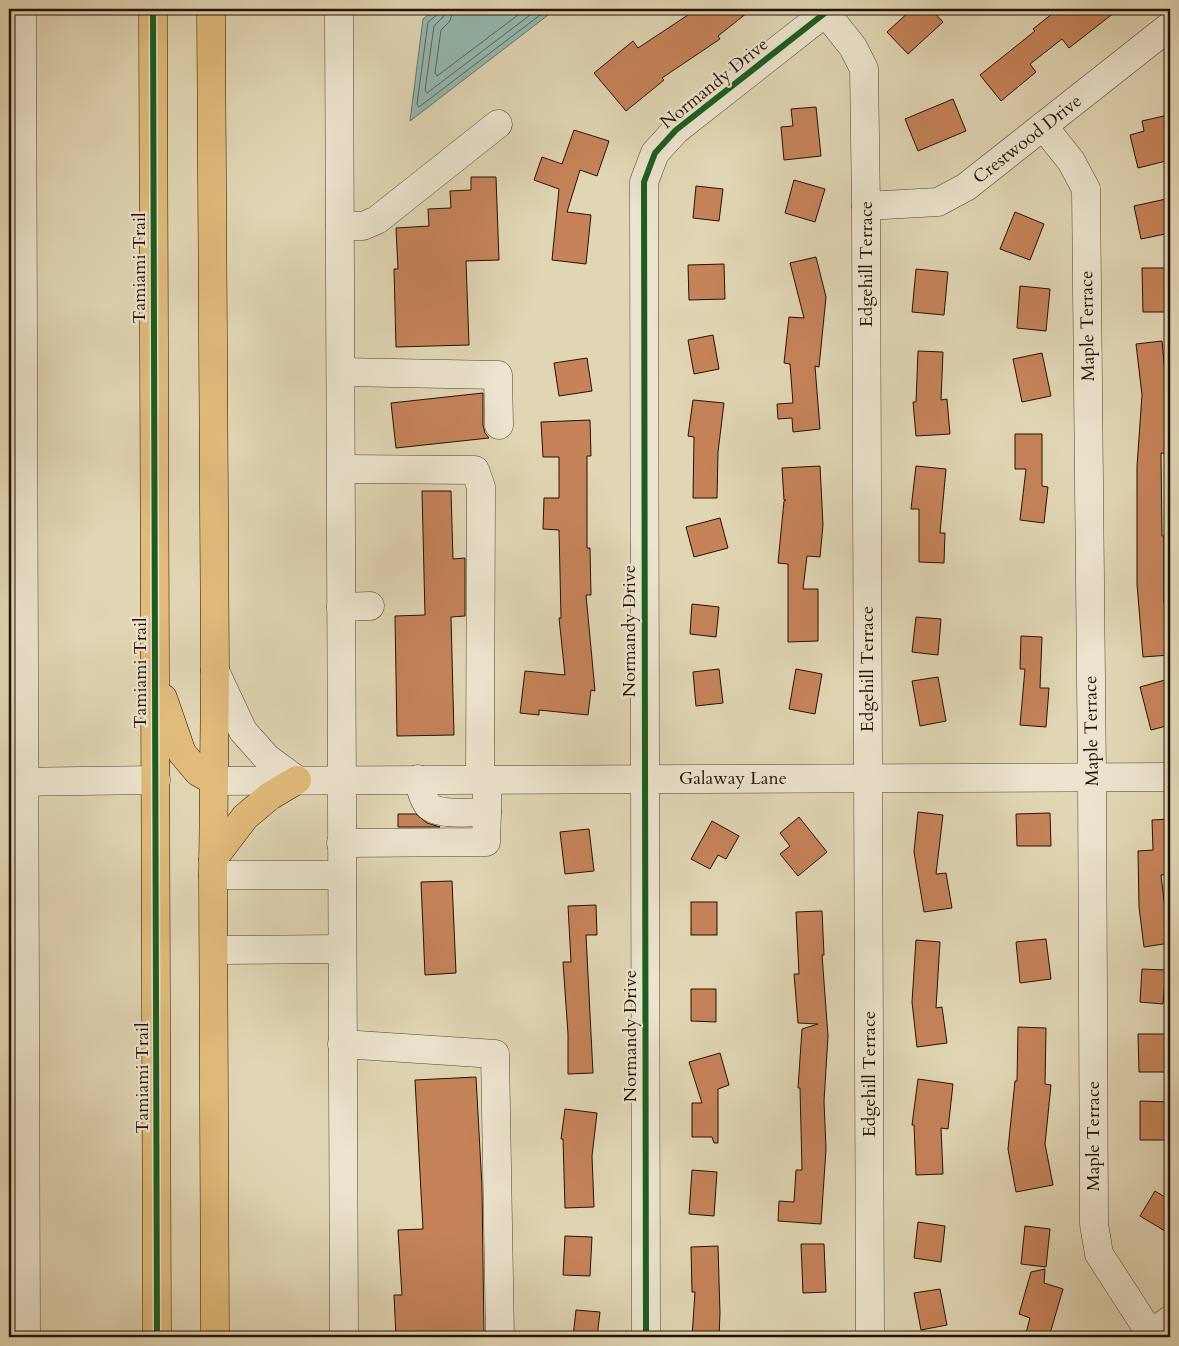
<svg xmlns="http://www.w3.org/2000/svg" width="1179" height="1346" viewBox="0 0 1179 1346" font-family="Cardo,serif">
	<rect width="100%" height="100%" fill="#e1d6b4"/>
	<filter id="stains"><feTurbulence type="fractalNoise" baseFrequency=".004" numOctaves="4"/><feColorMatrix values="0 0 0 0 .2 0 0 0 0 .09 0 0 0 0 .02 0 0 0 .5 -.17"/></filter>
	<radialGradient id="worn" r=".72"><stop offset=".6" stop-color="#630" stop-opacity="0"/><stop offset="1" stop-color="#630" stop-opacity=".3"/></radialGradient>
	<polygon fill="#94b9b1" stroke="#68766b" points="436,9 556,9 410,121 423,19"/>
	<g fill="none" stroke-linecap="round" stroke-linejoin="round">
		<g stroke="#5c655a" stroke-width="1">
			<polyline points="439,9 438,14 428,22 417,104 419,107 548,9"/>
			<polyline points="445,9 443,17 434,26 425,90 427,93 538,9"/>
			<polyline points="453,9 450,21 441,30 435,73 437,76 526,9"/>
		</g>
	</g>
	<g fill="#c6835a" stroke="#251103">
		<polygon points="697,9 752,9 718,36 720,39 662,78 664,80 626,111 594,73 633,41 638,48"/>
		<polygon points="912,9 931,9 943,22 908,54 887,32"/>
		<polygon points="1058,9 1119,9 1069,48 1062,39 1030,64 1036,72 1001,101 980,75 1035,31 1033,29"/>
		<polygon points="953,99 966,131 918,151 905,119"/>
		<polygon points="816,107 821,156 784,160 781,127 793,126 791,109"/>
		<polygon points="1164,116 1170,143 1170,160 1138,168 1130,135 1144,131 1142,121"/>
		<polygon points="574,130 609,141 597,176 580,170 567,212 591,215 586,264 552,260 559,189 534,180 542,157 562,164"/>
		<polygon points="471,177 496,177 499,260 466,261 469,345 396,347 394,269 398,269 396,228 429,226 428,209 451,208 450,191 471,190"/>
		<polygon points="794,180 825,189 815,222 785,213"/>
		<polygon points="696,186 723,189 719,221 693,218"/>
		<polygon points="1166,199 1170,217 1170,233 1141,239 1134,206"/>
		<polygon points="1015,212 1044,224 1030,260 1000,249"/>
		<polygon points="816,257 826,297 819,367 815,366 820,429 793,432 792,418 778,419 777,404 793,403 790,364 784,363 789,317 804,318 790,263"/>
		<polygon points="724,264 725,299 689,300 688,265"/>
		<polygon points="1142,268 1170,268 1170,312 1143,312"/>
		<polygon points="916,269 948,272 944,315 912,312"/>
		<polygon points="1020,286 1050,289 1046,331 1017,328"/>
		<polygon points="713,335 719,369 694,374 688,340"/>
		<polygon points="1162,341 1168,405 1170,405 1169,454 1161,453 1162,536 1164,536 1164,603 1170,602 1170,636 1168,636 1170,655 1143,657 1137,584 1137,466 1142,395 1136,344"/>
		<polygon points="918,351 943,352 941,400 947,399 950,434 916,436 913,402 916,402"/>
		<polygon points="1042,353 1051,396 1022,402 1013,359"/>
		<polygon points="587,358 592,391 559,396 554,363"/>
		<polygon points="483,393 483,425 485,433 489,438 396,448 391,403"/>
		<polygon points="693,400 724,403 718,452 717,498 693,498 694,437 688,436"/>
		<polygon points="590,420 591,456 587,456 587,548 590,548 591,595 586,595 595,691 591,690 588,715 539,710 539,715 520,713 525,671 565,675 559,618 561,618 559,530 543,529 544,498 559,498 559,457 543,457 541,422"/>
		<polygon points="1015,434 1042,434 1042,486 1048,487 1044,523 1020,520 1026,469 1015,469"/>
		<polygon points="820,466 823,525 820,557 807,556 803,589 818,589 818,641 788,642 788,564 778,563 784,501 786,500 784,500 782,468"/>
		<polygon points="916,466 946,469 940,533 945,533 944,563 919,562 919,509 911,509"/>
		<polygon points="422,491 451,491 453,559 465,558 465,616 451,617 454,735 397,736 395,616 425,615"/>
		<polygon points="720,518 728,548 694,557 686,527"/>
		<polygon points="692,604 719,607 716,637 690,634"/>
		<polygon points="916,617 941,619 938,655 912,652"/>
		<polygon points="1021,636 1042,637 1040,688 1049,688 1046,727 1020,725 1025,669 1020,669"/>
		<polygon points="719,669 723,703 696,706 693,672"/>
		<polygon points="796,669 822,674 815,714 789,709"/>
		<polygon points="938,677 946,721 920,726 912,681"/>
		<polygon points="1165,680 1170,700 1170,725 1151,730 1140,687"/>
		<polygon points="918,812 943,815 936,874 946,873 952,908 924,912 914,852"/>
		<polygon points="1050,813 1051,846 1017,846 1016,814"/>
		<polygon points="398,814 416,814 427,823 440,827 398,827"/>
		<polygon points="799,817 827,852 798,876 780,854 790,846 780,833"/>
		<polygon points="1170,819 1170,874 1161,875 1166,917 1170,916 1170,943 1144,947 1139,907 1138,851 1153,850 1152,820"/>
		<polygon points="712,821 739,836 726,859 718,855 710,869 691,859"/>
		<polygon points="589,829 594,871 565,874 560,832"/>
		<polygon points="452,881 456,973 425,975 421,882"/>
		<rect x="691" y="902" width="26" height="33"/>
		<polygon points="596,905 597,935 586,935 593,1073 568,1074 568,1034 563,962 571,962 568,906"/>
		<polygon points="822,911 824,955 822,955 828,1036 824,1101 826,1149 821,1224 778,1221 779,1201 794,1202 796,1170 802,1170 800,1088 798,1088 802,1029 818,1024 798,1023 794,974 799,974 796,912"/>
		<polygon points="1046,939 1051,979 1020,983 1016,942"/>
		<polygon points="916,940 940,942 936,1008 942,1007 947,1043 917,1047 912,1002"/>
		<polygon points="1142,969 1166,970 1163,1004 1140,1002"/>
		<polygon points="691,989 716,989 716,1022 691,1021"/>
		<polygon points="1018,1027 1046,1028 1045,1084 1051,1085 1045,1144 1053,1185 1016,1192 1008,1149 1015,1081 1017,1081"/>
		<polygon points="1138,1034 1167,1034 1167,1072 1139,1072"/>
		<polygon points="720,1053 729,1085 718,1089 718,1143 714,1143 712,1137 692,1137 692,1103 702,1103 689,1062"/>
		<polygon points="476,1077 482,1187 484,1337 396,1337 394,1295 402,1295 398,1230 423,1229 415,1080"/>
		<polygon points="918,1079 953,1084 948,1129 941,1128 943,1174 916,1175 914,1125 912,1125"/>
		<polygon points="1140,1101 1170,1102 1170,1140 1140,1140"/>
		<polygon points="565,1109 597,1113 592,1156 594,1207 565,1208 563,1139 561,1139"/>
		<polygon points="692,1170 717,1172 714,1216 689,1214"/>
		<polygon points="1155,1191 1170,1200 1170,1234 1140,1216"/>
		<polygon points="918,1222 945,1226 941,1262 914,1258"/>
		<polygon points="1025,1226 1050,1229 1046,1267 1021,1264"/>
		<polygon points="565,1236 592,1237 590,1276 563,1275"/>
		<polygon points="801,1244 824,1244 826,1292 803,1293"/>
		<polygon points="718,1246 720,1313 719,1337 692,1337 695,1292 692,1292 691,1247"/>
		<polygon points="1045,1269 1044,1283 1063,1289 1049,1337 1041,1337 1026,1333 1030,1318 1019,1314 1031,1272"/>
		<polygon points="940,1289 947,1325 921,1330 914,1293"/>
		<polygon points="576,1310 600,1312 597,1337 573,1337"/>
	</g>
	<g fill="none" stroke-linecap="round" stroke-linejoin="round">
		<defs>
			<g id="minor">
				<polyline points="22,9 26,1337"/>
				<path d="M 339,9 C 342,452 341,894 344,1337"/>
				<polyline points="825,12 853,47 864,69 866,206 870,1337"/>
				<polyline points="1043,126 1071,161 1086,189 1092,777 1094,1224 1099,1254 1150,1333"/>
				<polyline points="866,206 938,202 966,187 1170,26"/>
				<polyline points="340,226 363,226 377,220 498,124"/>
				<polyline points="341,372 498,375 499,425"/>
				<polyline points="342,469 475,470 481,487 480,779"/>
				<polyline points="341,607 370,606"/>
				<polyline points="215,671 243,731 267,758 297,780"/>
				<path d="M 418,779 C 421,788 422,798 428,805 C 438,816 472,812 487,812 L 487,794"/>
				<polyline points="214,781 1170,777"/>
				<polyline points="9,782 156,780"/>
				<polyline points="341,843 486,842 487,812"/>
				<polyline points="213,875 341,875"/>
				<polyline points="214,950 342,949"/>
				<polyline points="342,1044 495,1054 500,1337"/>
				<polyline points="646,1337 644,182 655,153 676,130 830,9"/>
				<polyline points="1145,1337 1170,1320"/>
			</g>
			<g id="major">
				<polyline points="153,9 157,1337"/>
				<polyline points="211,9 215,671 213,875 215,1337"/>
				<polyline points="163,698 182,753 198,772 214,781"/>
				<polyline points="213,859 245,817 270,796 297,780"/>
			</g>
		</defs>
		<use href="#minor" stroke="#54422f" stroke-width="29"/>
		<use href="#major" stroke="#251103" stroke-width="29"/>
		<use href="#minor" stroke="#ece4ce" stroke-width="28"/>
		<use href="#major" stroke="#e0bb7a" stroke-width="28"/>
		<defs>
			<g id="cycleway">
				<polyline points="153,9 157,1337"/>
				<polyline points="646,1337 644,182 655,153 676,130 830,9"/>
			</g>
		</defs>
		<use href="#cycleway" stroke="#ece4ce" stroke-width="9"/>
		<use href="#cycleway" stroke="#1b5e20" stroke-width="6"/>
	</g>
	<g text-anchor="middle" stroke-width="4.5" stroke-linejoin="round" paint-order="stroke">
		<g font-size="18" fill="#251103" stroke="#ece4ce">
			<text transform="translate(714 83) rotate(-39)" y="6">Normandy Drive</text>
			<text transform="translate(1027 139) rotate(-38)" y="6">Crestwood Drive</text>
			<text transform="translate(866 264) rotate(-90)" y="6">Edgehill Terrace</text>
			<text transform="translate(139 268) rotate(-90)" y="6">Tamiami Trail</text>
			<text transform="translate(1087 326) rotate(-91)" y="6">Maple Terrace</text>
			<text transform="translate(629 631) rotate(-90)" y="6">Normandy Drive</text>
			<text transform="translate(867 669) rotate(-90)" y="6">Edgehill Terrace</text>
			<text transform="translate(140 673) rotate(-90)" y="6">Tamiami Trail</text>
			<text transform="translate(1091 731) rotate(-91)" y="6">Maple Terrace</text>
			<text x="733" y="784">Galaway Lane</text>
			<text transform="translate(630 1036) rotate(-90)" y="6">Normandy Drive</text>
			<text transform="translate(869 1074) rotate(-90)" y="6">Edgehill Terrace</text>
			<text transform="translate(142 1078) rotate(-90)" y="6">Tamiami Trail</text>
			<text transform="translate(1093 1136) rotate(-90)" y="6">Maple Terrace</text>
		</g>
	</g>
	<rect width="1179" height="1346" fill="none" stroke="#e1d6b4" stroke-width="30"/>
	<rect x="10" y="10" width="1159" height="1326" fill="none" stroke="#251103" stroke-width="2.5"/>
	<rect x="15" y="15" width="1149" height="1316" fill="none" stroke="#251103"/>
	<rect width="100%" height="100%" filter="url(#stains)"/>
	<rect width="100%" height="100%" fill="url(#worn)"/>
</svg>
